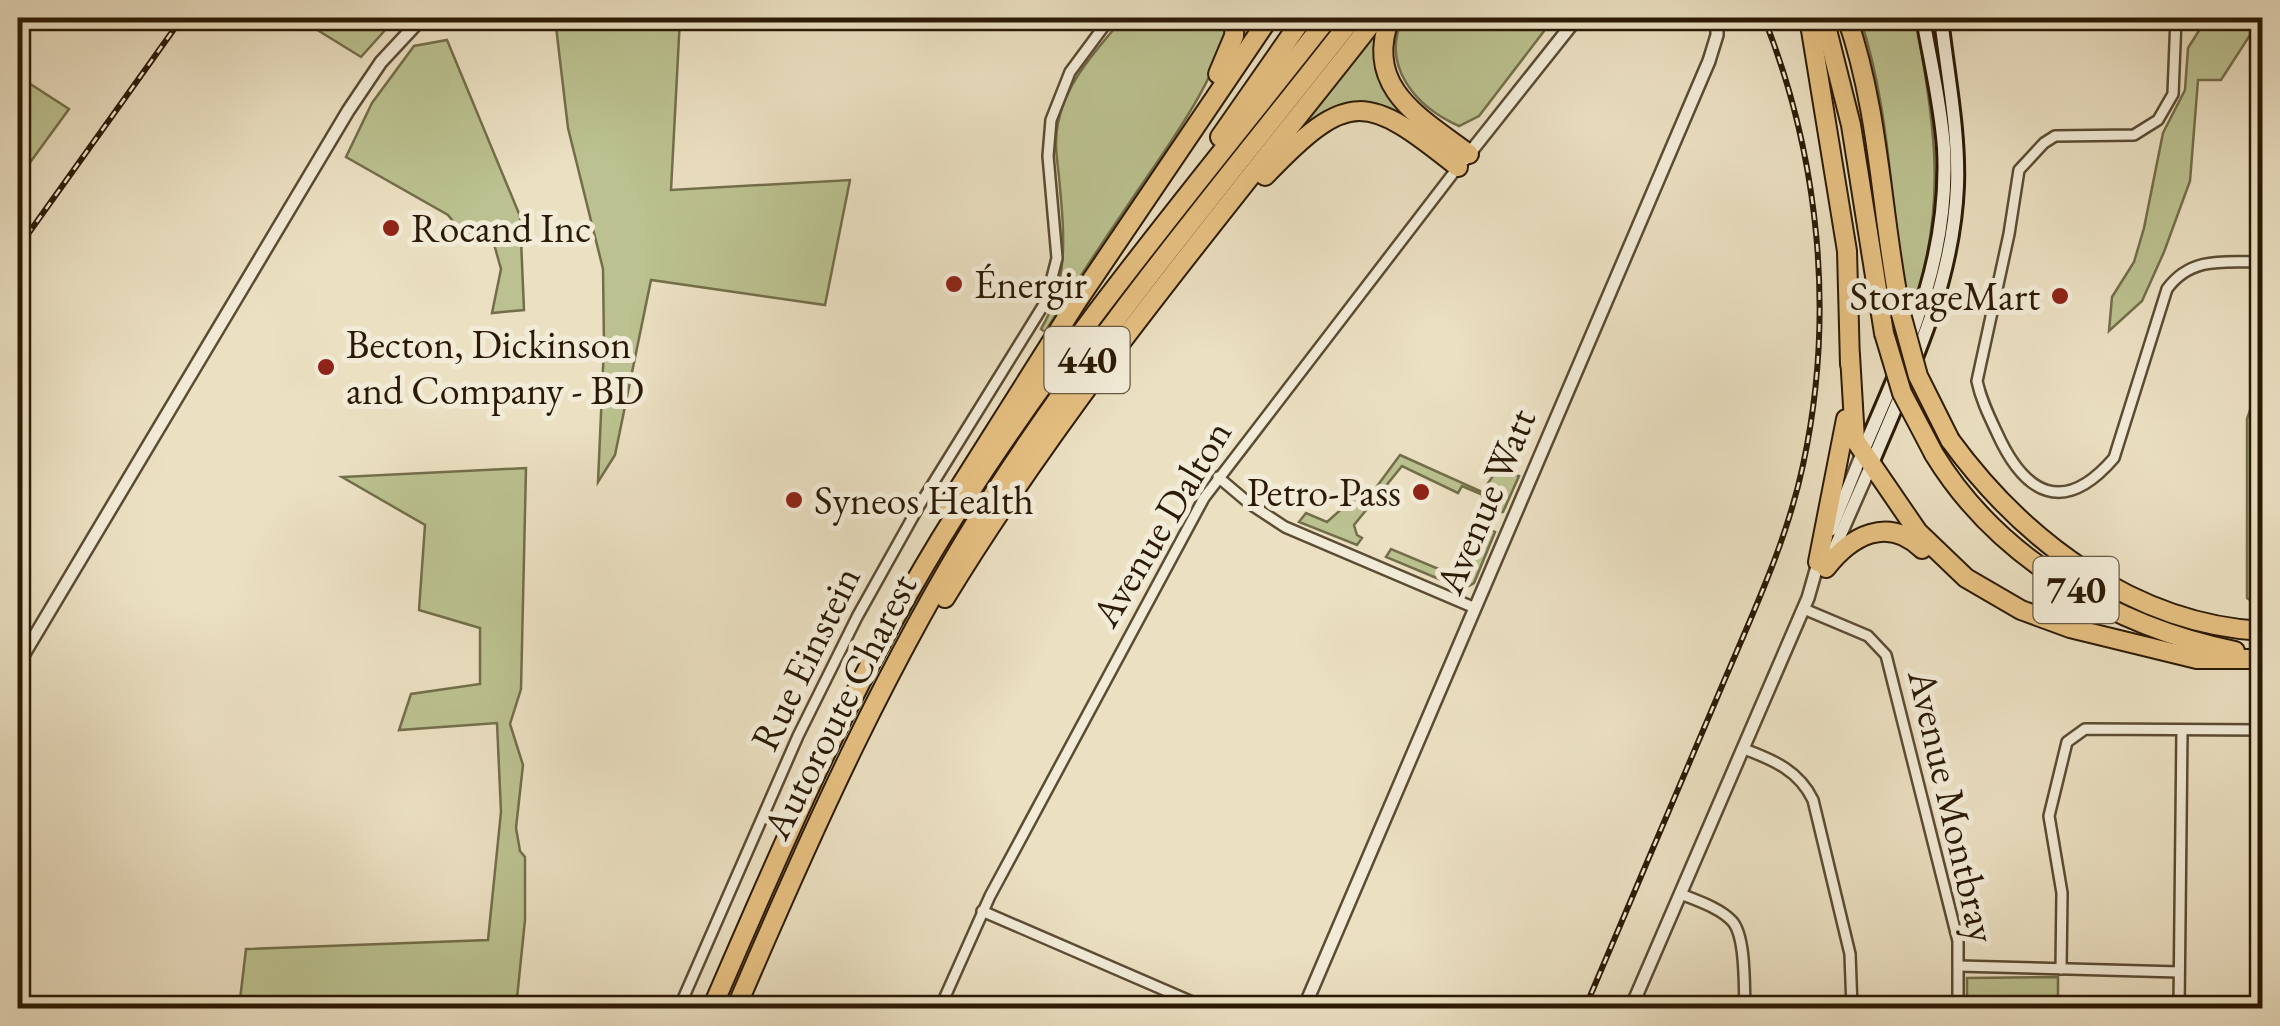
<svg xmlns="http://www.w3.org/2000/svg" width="2280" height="1026" viewBox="0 0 2280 1026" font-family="'EB Garamond',serif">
	<rect width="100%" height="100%" fill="#ebe0c2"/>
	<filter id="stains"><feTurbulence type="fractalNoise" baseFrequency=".002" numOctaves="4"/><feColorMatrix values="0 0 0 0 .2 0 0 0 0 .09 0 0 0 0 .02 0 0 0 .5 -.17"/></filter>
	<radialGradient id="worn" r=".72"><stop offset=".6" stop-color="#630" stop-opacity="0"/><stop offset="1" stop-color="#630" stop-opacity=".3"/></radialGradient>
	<g fill="#bbc190" stroke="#736e4a" stroke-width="2.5">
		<polygon points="298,18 396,18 361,57"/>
		<polygon points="555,18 680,18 671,190 850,180 825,305 651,280 615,455 598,482 604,346 603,269 568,128"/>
		<path d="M 1123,18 L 1227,18 C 1227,70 1156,162 1126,208 C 1098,249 1071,290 1045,332 L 1041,329 C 1070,280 1064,232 1059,177 C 1057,159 1054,141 1058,123 C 1066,81 1097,50 1123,18 Z"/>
		<path d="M 1403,18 L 1554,18 L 1479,116 L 1459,126 C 1416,107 1380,66 1403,18 Z"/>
		<path d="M 1860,18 L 1916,18 C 1935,134 1948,199 1912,315 L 1909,315 C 1890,216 1892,114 1860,18 Z"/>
		<polygon points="2207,18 2261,18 2221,80 2198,80 2190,181 2164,252 2142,301 2109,331 2112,297 2134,262 2144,228 2163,133 2185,90 2188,48"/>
		<polygon points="1377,28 1413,118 1411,121 1386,109 1306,128 1302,125"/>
		<polygon points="447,40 520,216 524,310 492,313 501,269 494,244 471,244 448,215 346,157 372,103 414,46"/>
		<polygon points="18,76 69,109 18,179"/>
		<polygon points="2262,375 2262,576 2261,607 2247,598 2247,419"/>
		<polygon points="1400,455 1482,492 1497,470 1519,476 1503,512 1498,513 1480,503 1483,495 1462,486 1458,493 1402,466 1354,525 1357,535 1362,538 1357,545 1299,522 1306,513 1327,522 1365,488 1372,493"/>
		<polygon points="526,468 521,689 510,724 523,765 516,828 520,851 525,857 525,920 516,1008 239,1008 246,949 488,940 501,812 497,723 399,730 411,694 480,684 480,628 419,610 425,525 342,477"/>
		<polygon points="1484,526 1495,532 1474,583 1463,589 1386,557 1391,549 1448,573 1454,563 1466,566"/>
		<polygon points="2058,977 2058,1008 1967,1008 1967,978"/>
	</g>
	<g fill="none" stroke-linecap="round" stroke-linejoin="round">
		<defs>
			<g id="minor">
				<path d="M 2176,18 L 2173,94 L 2158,120 L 2134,135 L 2055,136 L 2044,143 L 2019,170 L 2009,234 L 1977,381 C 1981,400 1989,416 1997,433 C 2025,495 2064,516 2114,458 L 2167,289 C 2191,256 2225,262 2262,262"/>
				<polyline points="1218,477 1250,504 1285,527 1475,608"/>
				<polyline points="1804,609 1868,636 1886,655 1958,941 1958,1008"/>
				<path d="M 1744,749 C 1774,760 1799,771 1813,800 L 1850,954 L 1852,1008"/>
				<path d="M 1681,894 C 1698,901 1720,908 1732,921 C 1746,936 1744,987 1745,1008"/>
				<polyline points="982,911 1206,1008"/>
				<polyline points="1959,966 2179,972"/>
				<polyline points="2061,969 2062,893 2049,816 2067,742 2085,729 2262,730"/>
				<polyline points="679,1008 798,736 857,617 919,506 1046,301 1057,258 1048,156 1051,120 1070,72 1110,18"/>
				<polyline points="940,1008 990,896 1204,498 1458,167"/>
				<polyline points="2179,1008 2182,730"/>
			</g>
			<g id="tertiary">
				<polyline points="1465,159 1577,18"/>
				<polyline points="1831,530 1863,451"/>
				<polyline points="1832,554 1872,463"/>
				<polyline points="18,664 348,111 381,62 422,18"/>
				<polyline points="1304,1008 1709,61 1717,35 1717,18"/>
				<polyline points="1631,1008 1808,598 1820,556"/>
			</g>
			<g id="secondary">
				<path d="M 1863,451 C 1906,350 1950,261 1944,148 C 1941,104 1930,60 1923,18"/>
				<path d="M 1872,463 C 1910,372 1953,286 1957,186 C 1959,130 1947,73 1941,18"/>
			</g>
			<g id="motorway">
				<path d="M 1390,18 C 1363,88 1421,118 1469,154"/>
				<polyline points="1809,18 1847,251 1850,364"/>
				<polyline points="1824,18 1851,125 1884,333"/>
				<path d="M 1847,18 C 1880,113 1881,215 1901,314"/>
				<polyline points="1218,74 1234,36 1235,18"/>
				<polyline points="1220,137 1303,18"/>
				<path d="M 1265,176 C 1349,88 1367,94 1458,167"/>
				<polyline points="1850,355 1855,440 1918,532 1966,578 2021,610 2070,628 2197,659 2262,659"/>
				<path d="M 1950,440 C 2023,540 2133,624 2262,631"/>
				<path d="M 1934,454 C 1998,559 2116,627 2235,651"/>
				<polyline points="949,504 1076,303 1269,18"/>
				<polyline points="1818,562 1846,419"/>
				<path d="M 1826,568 C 1851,536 1888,515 1922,549"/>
				<path d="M 945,598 C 1070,393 1228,207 1376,18"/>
				<path d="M 712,1008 C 785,839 857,670 956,514 C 1066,339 1201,180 1328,18"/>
				<path d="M 736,1008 C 812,831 889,658 993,495 C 1101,327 1231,174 1353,18"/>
			</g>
		</defs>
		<use href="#minor" stroke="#5b4c34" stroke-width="14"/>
		<use href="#tertiary" stroke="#5b4c34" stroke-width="16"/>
		<use href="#secondary" stroke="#2b1a04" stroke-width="18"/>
		<use href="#motorway" stroke="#2b1a04" stroke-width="22"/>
		<use href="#minor" stroke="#f2ebd7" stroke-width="9"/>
		<use href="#tertiary" stroke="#f2ebd7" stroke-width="11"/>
		<use href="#secondary" stroke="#f2ebd7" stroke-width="12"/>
		<use href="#motorway" stroke="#e6c081" stroke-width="18"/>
		<defs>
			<g id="rail">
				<polyline points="18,248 182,18"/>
				<path d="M 1585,1008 C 1630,903 1674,798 1719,693 C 1750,619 1786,545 1803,465 C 1835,317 1820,158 1764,18"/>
			</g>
		</defs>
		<use href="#rail" stroke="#2b1a04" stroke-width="6"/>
		<use href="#rail" stroke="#f2ebd7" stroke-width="2.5" stroke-dasharray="8" stroke-linecap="butt"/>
		<defs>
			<g id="motorway-bridge">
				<polyline points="1901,314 1918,376 1950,440"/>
				<polyline points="1884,333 1902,393 1934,454"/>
			</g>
		</defs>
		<use href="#motorway-bridge" stroke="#2b1a04" stroke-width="22" stroke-linecap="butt"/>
		<use href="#motorway-bridge" stroke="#e6c081" stroke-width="18"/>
	</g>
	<g fill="#8f2418" stroke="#f2ebd7" stroke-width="4">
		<circle cx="391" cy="228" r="10"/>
		<circle cx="954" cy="284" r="10"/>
		<circle cx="2060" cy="296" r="10"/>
		<circle cx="326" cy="367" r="10"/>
		<circle cx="1421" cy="492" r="10"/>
		<circle cx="794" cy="500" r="10"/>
	</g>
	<g text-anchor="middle" stroke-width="10" stroke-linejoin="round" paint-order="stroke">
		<g fill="#f2ebd7" stroke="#675943" stroke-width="2.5">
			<rect x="1044.5" y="327" width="85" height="66" rx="8"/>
			<rect x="2033.5" y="557" width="85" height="66" rx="8"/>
		</g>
		<g font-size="38" font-weight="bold" fill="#2b1a04">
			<text x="1087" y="373">440</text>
			<text x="2076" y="603">740</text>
		</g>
		<g font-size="40" fill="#2b1a04" stroke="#f2ebd7" text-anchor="start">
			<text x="411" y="242">Rocand Inc</text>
			<text x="974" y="298">Énergir</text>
			<text x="2040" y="310" text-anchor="end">StorageMart</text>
			<text x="346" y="358">Becton, Dickinson<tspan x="346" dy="46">and Company - BD</tspan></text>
			<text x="1401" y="506" text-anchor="end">Petro-Pass</text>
			<text x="814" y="514">Syneos Health</text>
		</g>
		<g font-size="40" fill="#2b1a04" stroke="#f2ebd7">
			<text transform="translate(1485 501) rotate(-67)" y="14">Avenue Watt</text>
			<text transform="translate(1161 523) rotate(-59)" y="14">Avenue Dalton</text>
			<text transform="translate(805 658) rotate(-64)" y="14">Rue Einstein</text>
			<text transform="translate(839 706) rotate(-63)" y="14">Autoroute Charest</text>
			<text transform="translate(1953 806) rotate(77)" y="14">Avenue Montbray</text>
		</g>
	</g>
	<rect width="2280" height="1026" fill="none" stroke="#ebe0c2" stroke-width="60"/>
	<rect x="20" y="20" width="2240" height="986" fill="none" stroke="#2b1a04" stroke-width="5"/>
	<rect x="30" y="30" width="2220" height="966" fill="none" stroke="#2b1a04" stroke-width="2.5"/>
	<rect width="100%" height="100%" filter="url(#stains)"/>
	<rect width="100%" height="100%" fill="url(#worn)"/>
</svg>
